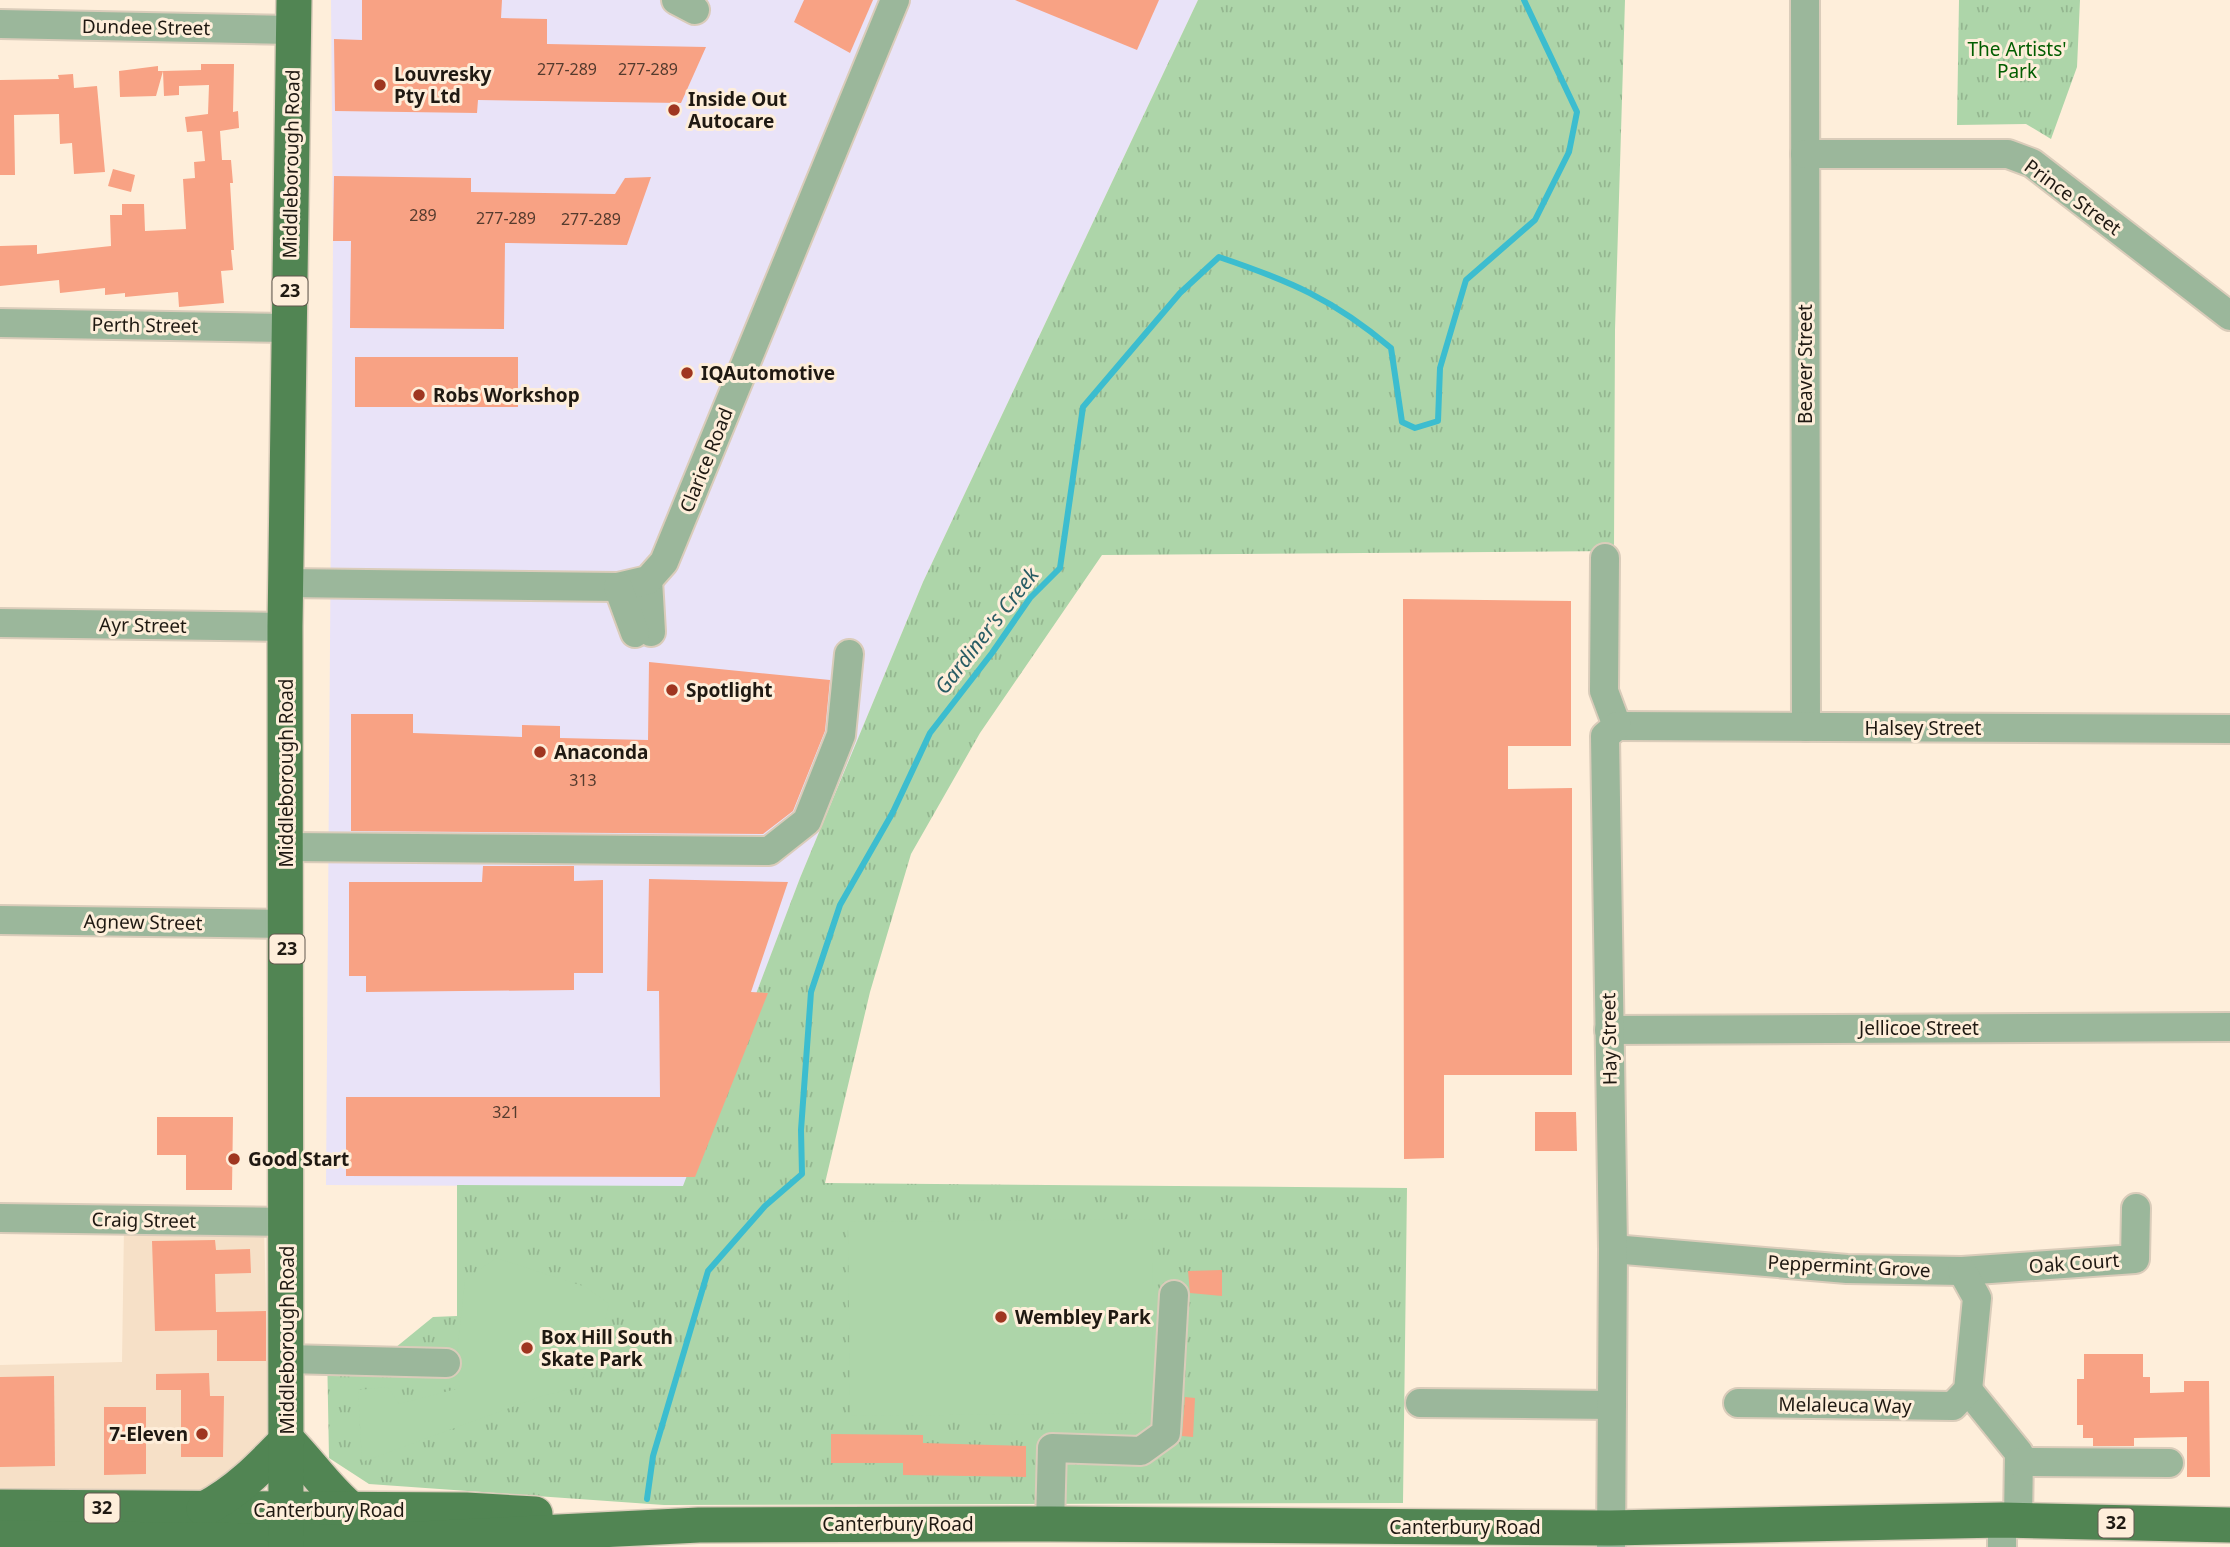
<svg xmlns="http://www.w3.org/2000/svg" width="2230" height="1547" viewBox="0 0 2230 1547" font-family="'Noto Sans',sans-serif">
	<defs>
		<pattern id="grass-tufts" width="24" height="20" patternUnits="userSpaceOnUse" patternTransform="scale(1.75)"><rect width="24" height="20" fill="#add5a9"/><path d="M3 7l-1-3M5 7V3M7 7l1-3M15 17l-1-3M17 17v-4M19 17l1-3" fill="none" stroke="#94b690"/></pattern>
	</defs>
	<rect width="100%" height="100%" fill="#feeeda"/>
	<polygon fill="#f6e0c7" points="124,1227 264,1230 270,1430 261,1460 213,1494 0,1493 0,1365 122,1362"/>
	<polygon fill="#e9e3f8" points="331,0 1198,0 923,582 800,878 683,1187 326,1185 333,241"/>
	<g fill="url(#grass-tufts)">
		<polygon points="1198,0 1625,0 1615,330 1614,551 1102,555 980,733 911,854 870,992 825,1183 1407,1188 1403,1503 664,1505 369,1484 329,1458 327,1349 395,1348 433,1317 457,1316 457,1185 683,1186 800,878 923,582"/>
		<polygon points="1959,0 2080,0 2077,67 2051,139 2026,124 1957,125"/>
	</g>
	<g fill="#add5a9">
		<polygon points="1152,1219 1153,1413 850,1416 848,1222"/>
		<polygon points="496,1258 586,1287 609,1304 602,1335 579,1387 542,1396 362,1462 358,1390 388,1387 399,1404 460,1388 456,1362 465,1280"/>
	</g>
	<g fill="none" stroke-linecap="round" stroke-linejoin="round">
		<path stroke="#3cbdcf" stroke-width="6" d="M 647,1499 L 653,1456 L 708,1271 L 765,1206 L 802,1174 L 801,1130 L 811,992 L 840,905 L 893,812 L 930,733 L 992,653 L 1030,598 L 1060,568 L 1083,407 L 1180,293 L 1219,257 C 1290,281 1333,299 1391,348 L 1402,422 L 1415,428 L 1438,421 L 1440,368 L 1466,280 L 1535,220 L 1569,152 L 1577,112 L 1524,0"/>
	</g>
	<g fill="#f8a284">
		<polygon points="362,0 502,0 501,18 547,19 547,44 706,47 681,103 478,100 477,113 335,111 334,39 362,40"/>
		<polygon points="804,0 873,0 850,53 794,22"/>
		<polygon points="1015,0 1159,0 1137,50"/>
		<polygon points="201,64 234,64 233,112 238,111 239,128 220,131 222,160 231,160 233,183 230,183 234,250 231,250 233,270 221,271 224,303 179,307 178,292 125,297 125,293 105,295 105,288 60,293 59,280 0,286 0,246 37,245 37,254 111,246 110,215 122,215 122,204 144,204 145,231 186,229 183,179 195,178 194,162 205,161 202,131 187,132 185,117 208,114 209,85 179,86 179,95 164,96 163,71 201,70"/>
		<polygon points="158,66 158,71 163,71 156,96 120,97 119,71"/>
		<polygon points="73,74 74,88 97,86 105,172 74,174 72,143 60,144 59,114 14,115 15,175 0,175 0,80 59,79 58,75"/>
		<polygon points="113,169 135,175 131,192 108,186"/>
		<polygon points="334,176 471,178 471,192 615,194 625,178 651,177 627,245 505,243 504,329 350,328 351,241 333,241"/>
		<rect x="355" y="357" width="163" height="50"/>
		<polygon points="1403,599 1571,601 1571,746 1508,746 1508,789 1572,788 1572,1075 1444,1075 1444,1158 1404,1159"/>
		<polygon points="649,662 830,680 825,731 793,811 763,834 351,831 351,714 413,714 413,733 522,737 522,725 560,726 560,738 648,740"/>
		<polygon points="483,866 574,866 574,881 603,880 603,973 574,973 574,990 366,992 366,976 349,976 349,882 482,882"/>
		<polygon points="649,879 788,882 751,992 768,993 695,1177 346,1176 346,1097 660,1097 659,991 647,991"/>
		<polygon points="1535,1112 1576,1112 1577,1151 1535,1151"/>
		<polygon points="157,1117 233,1117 232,1190 186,1190 186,1155 157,1155"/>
		<polygon points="215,1240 216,1250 250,1249 251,1273 215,1274 216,1312 266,1311 266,1361 217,1361 217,1330 155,1331 152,1241"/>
		<polygon points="1222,1270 1222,1296 1190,1293 1188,1271"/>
		<polygon points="2084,1354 2143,1354 2143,1377 2150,1377 2150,1393 2184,1392 2184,1381 2209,1381 2210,1477 2187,1477 2187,1437 2134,1438 2134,1446 2093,1446 2093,1438 2083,1438 2083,1425 2077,1425 2077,1379 2084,1379"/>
		<polygon points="209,1373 210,1396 224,1396 223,1457 181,1457 181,1390 156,1390 156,1374"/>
		<polygon points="54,1376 55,1466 0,1467 0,1377"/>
		<polygon points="1185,1397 1195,1398 1193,1437 1182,1436"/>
		<polygon points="104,1407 146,1407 146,1474 104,1475"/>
		<polygon points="831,1434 923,1435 923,1443 1026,1446 1026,1477 903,1475 903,1463 831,1463"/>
	</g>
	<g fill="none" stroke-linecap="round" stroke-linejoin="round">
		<defs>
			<g id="minor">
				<polyline points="676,0 695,10"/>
				<polyline points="1805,0 1806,727"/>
				<polyline points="0,24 292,30"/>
				<polyline points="1805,154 2008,154 2032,163 2230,316"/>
				<polyline points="0,323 289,328"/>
				<polyline points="1605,558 1604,691 1617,726"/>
				<polyline points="648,580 651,632"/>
				<polyline points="286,583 618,587 648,580 664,562 895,0"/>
				<polyline points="618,587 635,633"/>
				<polyline points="0,623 285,627"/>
				<polyline points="1617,726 2230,729"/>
				<polyline points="286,847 769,851 807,821 841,735 849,654"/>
				<polyline points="0,920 287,924"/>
				<polyline points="1609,1030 2230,1027"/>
				<polyline points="0,1218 288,1222"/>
				<polyline points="1613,1249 1847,1269 1962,1271 2135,1259 2136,1208"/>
				<polyline points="287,1359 446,1363"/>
				<polyline points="1968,1390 2019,1453 2018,1521"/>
				<polyline points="1420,1403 1612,1405"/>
				<polyline points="1738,1403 1953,1406 1968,1390 1977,1298 1962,1271"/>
				<polyline points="2019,1462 2169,1463"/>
				<polyline points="1050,1524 1052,1448 1141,1451 1166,1433 1174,1295"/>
				<polyline points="1611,1547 1613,1249 1605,736 1617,726"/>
				<polyline points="2002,1547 2002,1520"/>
			</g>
			<g id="major">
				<path d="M 287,1440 C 310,1463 327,1490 352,1510"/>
				<polyline points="0,1507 466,1510 535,1514"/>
				<path d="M 204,1509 C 237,1492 261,1467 287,1440"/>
				<polyline points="0,1538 358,1542 699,1525 1050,1524 1611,1528 2002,1520 2230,1525"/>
				<polyline points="286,1547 285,627 294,0"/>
			</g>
		</defs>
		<use href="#minor" stroke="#daccba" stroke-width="32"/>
		<use href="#major" stroke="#daccba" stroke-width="38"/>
		<use href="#minor" stroke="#9bb79b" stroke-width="28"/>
		<use href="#major" stroke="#518553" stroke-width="35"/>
	</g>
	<g fill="#9f3620" stroke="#feeeda" stroke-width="2.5">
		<circle cx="380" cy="85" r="7"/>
		<circle cx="674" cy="110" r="7"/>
		<circle cx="687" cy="373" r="7"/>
		<circle cx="419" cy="395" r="7"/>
		<circle cx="672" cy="690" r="7"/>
		<circle cx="540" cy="752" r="7"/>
		<circle cx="234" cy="1159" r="7"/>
		<circle cx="1001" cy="1317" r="7"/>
		<circle cx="527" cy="1348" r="7"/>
		<circle cx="202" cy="1434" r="7"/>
	</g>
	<g text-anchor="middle" stroke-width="6" stroke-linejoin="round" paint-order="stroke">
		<g font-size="16" fill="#553b2e">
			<text x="567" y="75">277-289</text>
			<text x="648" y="75">277-289</text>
			<text x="423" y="221">289</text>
			<text x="506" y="224">277-289</text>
			<text x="591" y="225">277-289</text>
			<text x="583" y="786">313</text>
			<text x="506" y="1118">321</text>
		</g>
		<g fill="#feeeda" stroke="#62594e" stroke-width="2">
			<rect x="272.5" y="276.5" width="35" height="29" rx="5"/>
			<rect x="269.5" y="934.5" width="35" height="29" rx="5"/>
			<rect x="84.5" y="1493.5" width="35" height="29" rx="5"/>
			<rect x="2098.5" y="1508.5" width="35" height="29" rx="5"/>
		</g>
		<g font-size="18" font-weight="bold" fill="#1f1912">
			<text x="290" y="297">23</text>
			<text x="287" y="955">23</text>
			<text x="102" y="1514">32</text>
			<text x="2116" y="1529">32</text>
		</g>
		<g font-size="19" fill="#1f1912" stroke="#feeeda">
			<text transform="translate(146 27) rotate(1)" y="7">Dundee Street</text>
			<text transform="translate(291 164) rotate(-89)" y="7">Middleborough Road</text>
			<text transform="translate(2073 197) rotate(36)" y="7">Prince Street</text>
			<text transform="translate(145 325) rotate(1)" y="7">Perth Street</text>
			<text transform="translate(1805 364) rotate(-90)" y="7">Beaver Street</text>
			<text transform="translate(706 460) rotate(-68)" y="7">Clarice Road</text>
			<text transform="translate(143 625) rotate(1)" y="7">Ayr Street</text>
			<text x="1923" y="735">Halsey Street</text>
			<text transform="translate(286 773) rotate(-90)" y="7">Middleborough Road</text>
			<text transform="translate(143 922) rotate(1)" y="7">Agnew Street</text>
			<text x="1919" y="1035">Jellicoe Street</text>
			<text transform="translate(1609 1039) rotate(-91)" y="7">Hay Street</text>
			<text transform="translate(144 1220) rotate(1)" y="7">Craig Street</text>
			<text transform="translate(2074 1263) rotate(-4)" y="7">Oak Court</text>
			<text transform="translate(1849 1266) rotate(3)" y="7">Peppermint Grove</text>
			<text transform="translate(287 1340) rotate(-90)" y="7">Middleborough Road</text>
			<text transform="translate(1845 1405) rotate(1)" y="7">Melaleuca Way</text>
			<text x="329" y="1517">Canterbury Road</text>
			<text x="898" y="1531">Canterbury Road</text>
			<text x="1465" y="1534">Canterbury Road</text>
		</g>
		<g font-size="19" fill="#025d00" stroke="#feeeda">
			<text x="2017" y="56">The Artists'<tspan x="2017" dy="22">Park</tspan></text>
		</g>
		<g font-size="19" font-weight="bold" fill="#1f1912" stroke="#feeeda" text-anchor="start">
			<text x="394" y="81">Louvresky<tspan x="394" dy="22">Pty Ltd</tspan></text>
			<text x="688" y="106">Inside Out<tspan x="688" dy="22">Autocare</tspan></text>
			<text x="701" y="380">IQAutomotive</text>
			<text x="433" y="402">Robs Workshop</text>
			<text x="686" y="697">Spotlight</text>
			<text x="554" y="759">Anaconda</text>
			<text x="248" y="1166">Good Start</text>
			<text x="1015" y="1324">Wembley Park</text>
			<text x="541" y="1344">Box Hill South<tspan x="541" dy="22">Skate Park</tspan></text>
			<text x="188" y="1441" text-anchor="end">7-Eleven</text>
		</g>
		<g font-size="21" font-style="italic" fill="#285c64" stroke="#feeeda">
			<text transform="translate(987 631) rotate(-52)" y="7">Gardiner's Creek</text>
		</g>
	</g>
</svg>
